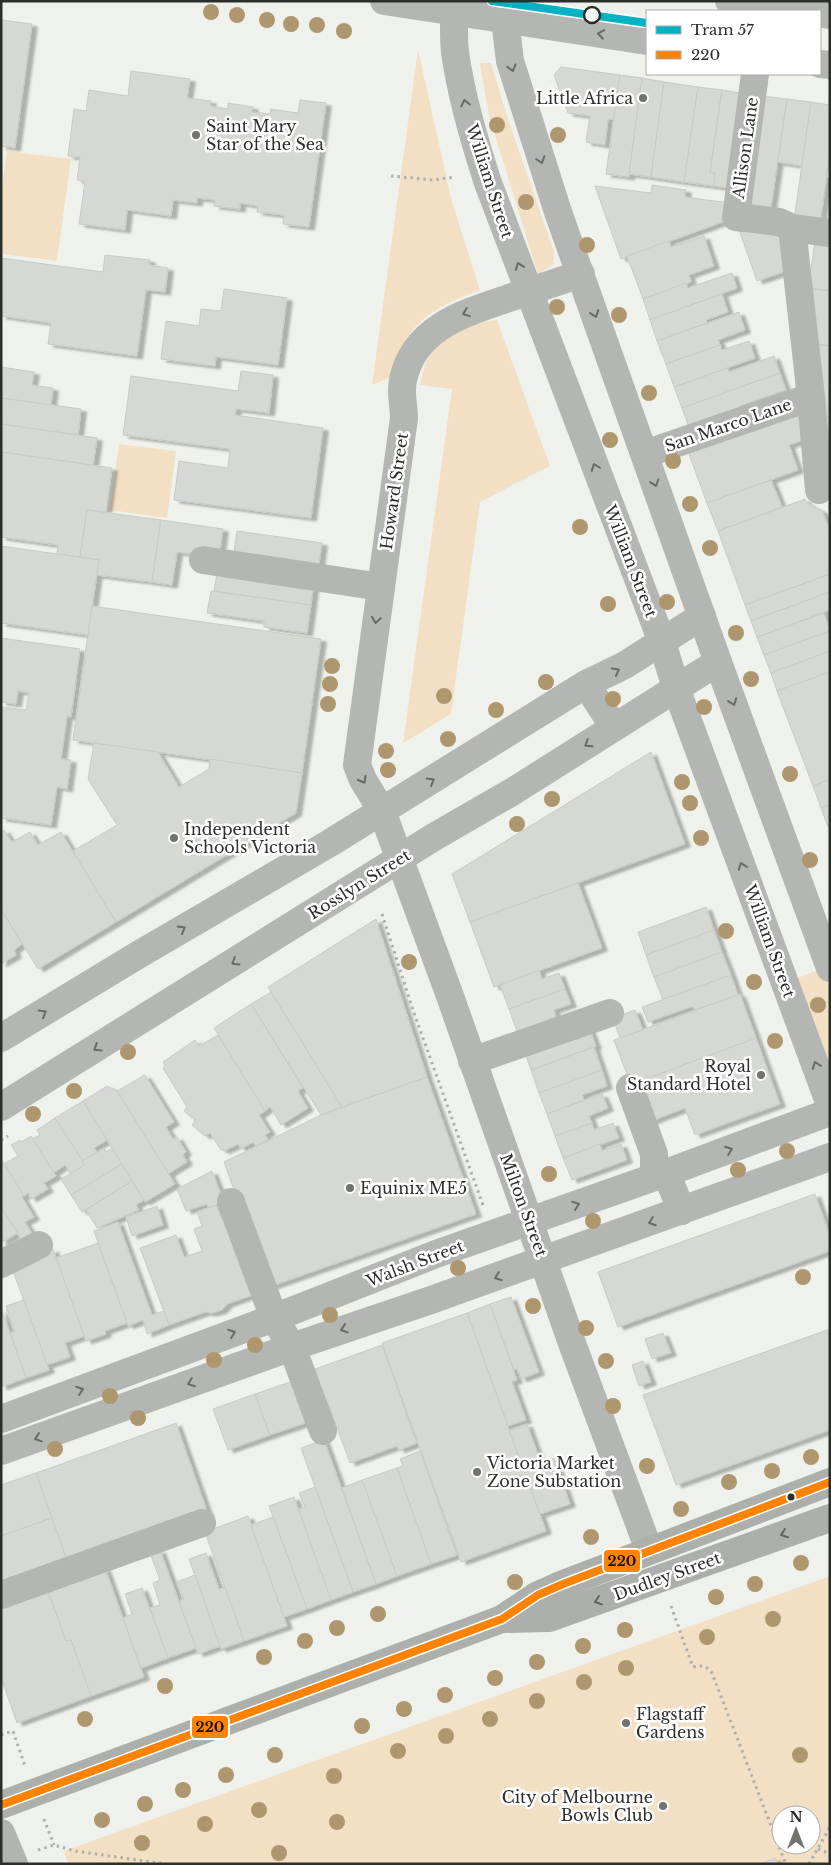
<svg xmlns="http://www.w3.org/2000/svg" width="831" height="1865" viewBox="0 0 831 1865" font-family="'Libre Baskerville',serif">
	<defs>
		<filter id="shadow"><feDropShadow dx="5.5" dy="3" stdDeviation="1" flood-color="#0004"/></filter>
	</defs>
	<rect width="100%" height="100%" fill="#eff2ec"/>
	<g fill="#f3dfc4" fill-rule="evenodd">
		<path d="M 418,50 L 452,202 L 480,290 C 448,302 421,313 403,344 C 398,354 395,367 391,377 L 372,385 Z"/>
		<polygon points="480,63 491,63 506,113 554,252 553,265 538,274 489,116"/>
		<polygon points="7,151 71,159 57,261 1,254 1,194"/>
		<polygon points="497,320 550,466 480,502 451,714 403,743 452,389 420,385 425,364 435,346 464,324"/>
		<polygon points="119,444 176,451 167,518 110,510"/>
		<polygon points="820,969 822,970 830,990 830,1072 795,979"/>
		<path d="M 830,1576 L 830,1864 L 68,1864 L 64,1851 ZM 781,1815 L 811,1815 L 811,1845 L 781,1845 Z"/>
	</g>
	<g fill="#d6d8d3" stroke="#c9cac6" filter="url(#shadow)">
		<polygon points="1,20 32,24 15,148 1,146"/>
		<polygon points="561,67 620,75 614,119 608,119 605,145 586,142 590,116 568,113 554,75"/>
		<polygon points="131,71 190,79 187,98 211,101 210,106 228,109 228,103 253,107 252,112 270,114 271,109 298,113 300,100 326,103 309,227 283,224 284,215 257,212 258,206 240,203 240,209 214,206 215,200 197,198 197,203 173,200 171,216 127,210 125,230 79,224 85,182 77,180 80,157 68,156 74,109 86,111 89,90 128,96"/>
		<polygon points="620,75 642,78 629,177 606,174"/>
		<polygon points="642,78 664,82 651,177 629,174"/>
		<polygon points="664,82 698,87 684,182 651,177"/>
		<polygon points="698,87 722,90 710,173 715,173 714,186 684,182"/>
		<polygon points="722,90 747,94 734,189 714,186 715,173 710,173"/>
		<polygon points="761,96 787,99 771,207 745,204"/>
		<polygon points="787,99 811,102 802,166 778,162"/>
		<polygon points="811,102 830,105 830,153 820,224 794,220"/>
		<polygon points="830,153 830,178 826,177"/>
		<polygon points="652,185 686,190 685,197 730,203 728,220 621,259 595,186 651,193"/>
		<polygon points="735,218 781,224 790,270 757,281"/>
		<polygon points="704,236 714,266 689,275 691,282 643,299 627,256 669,241 671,247"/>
		<polygon points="816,236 830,238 830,291 808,288"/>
		<polygon points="105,255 150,260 149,265 168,268 165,292 146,290 137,356 48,344 51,323 1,316 1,258 103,272"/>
		<polygon points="732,273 737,288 650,320 643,299 686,283 688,288"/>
		<polygon points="808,288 830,291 830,346 814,344"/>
		<polygon points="224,289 287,298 278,365 216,357 215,366 161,359 166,321 199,326 201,309 221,311"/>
		<polygon points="722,294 728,312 706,320 707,323 657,341 650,320"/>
		<polygon points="739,312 745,330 718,340 720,345 666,364 657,341"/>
		<polygon points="749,341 755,358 674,387 666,364 720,345 722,350"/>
		<polygon points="814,344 830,346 830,417 820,416"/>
		<polygon points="774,356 780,373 682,408 674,387 728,368 729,372"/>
		<polygon points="1,367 34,372 32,385 53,388 51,405 1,398"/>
		<polygon points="241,371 273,375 269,413 236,409 235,415 323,428 311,518 174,500 179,461 228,468 230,449 123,435 131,376 238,391"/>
		<polygon points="780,373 786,390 740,406 742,411 690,430 682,408"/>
		<polygon points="1,398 81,409 78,435 1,424"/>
		<polygon points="794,405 807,439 789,445 798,470 707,503 686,446"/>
		<polygon points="820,416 830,417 830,454 824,453"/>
		<polygon points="1,424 97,438 93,465 1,452"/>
		<polygon points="1,452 112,468 106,512 87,510 80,557 57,554 58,545 1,537"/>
		<polygon points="771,480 782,507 718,531 707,503"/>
		<polygon points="805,499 807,503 822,511 830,530 830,574 745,605 718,531"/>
		<polygon points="87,510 161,520 152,582 97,575 99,560 80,557"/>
		<polygon points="161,520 223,529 219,558 177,552 172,585 152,582"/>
		<polygon points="237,531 322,543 318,571 233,559"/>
		<polygon points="1,546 99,560 88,635 1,623"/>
		<polygon points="218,568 314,582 311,605 214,591"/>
		<polygon points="830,574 830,592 751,621 745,605"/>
		<polygon points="211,591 311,605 307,633 264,627 264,621 207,613"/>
		<polygon points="830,592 830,610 757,637 751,621"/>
		<polygon points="92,606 321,639 302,773 73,740"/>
		<polygon points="824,613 830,631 764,655 757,637"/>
		<polygon points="830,631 830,651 771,673 764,655"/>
		<polygon points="1,638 80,649 71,717 67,716 61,759 71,760 67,789 57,787 51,825 1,818 1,707 26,710 29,693 18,691 16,704 1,702"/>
		<polygon points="830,651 830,672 777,691 771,673"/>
		<polygon points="830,672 830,779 813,786 777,691"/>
		<polygon points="94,743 158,752 179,787 209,769 210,759 302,773 296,813 116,922 73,851 117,825 88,779"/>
		<polygon points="651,752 685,844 470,922 452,874"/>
		<polygon points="830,779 830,805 821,808 813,786"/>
		<polygon points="830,805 830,826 828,827 821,808"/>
		<polygon points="4,830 12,842 30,832 38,845 61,832 116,922 38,969 1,909 1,832"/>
		<polygon points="578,883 602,948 494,987 470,922"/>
		<polygon points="706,907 714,930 646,955 638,932"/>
		<polygon points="1,909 22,944 14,950 16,955 1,964"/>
		<polygon points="376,919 427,1077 342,1107 268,987"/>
		<polygon points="714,930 722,952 654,977 646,955"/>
		<polygon points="722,952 731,975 663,1000 654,977"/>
		<polygon points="539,970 542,979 559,973 565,989 509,1009 500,985"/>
		<polygon points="731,975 738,995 695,1010 693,1006 648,1022 642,1007"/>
		<polygon points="565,989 571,1004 554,1010 557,1019 518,1034 509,1009"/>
		<polygon points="271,992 342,1107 321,1115 251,1004"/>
		<polygon points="740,994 756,1038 635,1083 629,1080 614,1040"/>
		<polygon points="251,1004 303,1088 298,1091 308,1108 281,1125 270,1107 265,1111 214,1028"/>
		<polygon points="635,1010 643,1030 620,1038 613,1018"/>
		<polygon points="588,1025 596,1046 531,1070 523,1048"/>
		<polygon points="218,1035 265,1111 259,1115 270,1132 265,1135 268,1139 256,1146 253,1142 241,1149 238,1144 224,1151 223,1149 221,1150 210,1133 205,1136 192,1125 195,1120 184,1111 187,1107 163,1068 165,1066 163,1062 195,1040 199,1046"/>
		<polygon points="756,1038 780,1104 695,1135 685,1108 649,1122 635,1083"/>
		<polygon points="594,1047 602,1070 539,1093 531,1070"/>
		<polygon points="602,1070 607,1086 582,1095 584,1100 547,1114 539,1093"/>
		<polygon points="145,1075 174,1122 166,1127 173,1139 177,1137 186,1152 183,1155 187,1162 168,1174 117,1091"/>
		<polygon points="427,1077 476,1214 269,1287 224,1162 321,1115"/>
		<polygon points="107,1086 117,1091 175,1184 145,1202 83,1101"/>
		<polygon points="602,1094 608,1108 589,1116 592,1123 555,1136 547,1114"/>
		<polygon points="83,1101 107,1140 94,1148 97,1152 82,1161 55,1118"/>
		<polygon points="55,1118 85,1165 71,1174 65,1165 53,1173 32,1139 40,1135 37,1130"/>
		<polygon points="592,1123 594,1130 613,1123 619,1138 563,1158 555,1136"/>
		<polygon points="31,1136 56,1176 44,1183 48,1189 31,1199 28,1193 24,1196 4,1164 18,1156 11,1145 20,1140 21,1142"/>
		<polygon points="600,1144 602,1151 621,1144 627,1160 572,1180 563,1158"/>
		<polygon points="104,1148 106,1152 112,1148 122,1164 71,1195 61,1179 85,1165 82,1161"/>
		<polygon points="1,1159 24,1196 22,1197 34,1217 25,1222 37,1241 26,1247 1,1207"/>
		<polygon points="122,1164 132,1181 82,1212 71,1195"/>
		<polygon points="212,1171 224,1202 208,1208 207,1204 186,1211 177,1189"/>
		<polygon points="132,1181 144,1200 136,1205 139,1210 97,1228 86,1210"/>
		<polygon points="815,1194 830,1236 830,1251 618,1327 598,1272"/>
		<polygon points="216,1205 222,1219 230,1216 258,1293 227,1304 222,1310 212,1313 205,1312 169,1325 140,1248 176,1235 184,1257 202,1251 194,1229 202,1226 197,1212"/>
		<polygon points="157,1206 163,1225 132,1236 126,1217"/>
		<polygon points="1,1207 18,1233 1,1243"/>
		<polygon points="118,1222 152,1315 164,1311 169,1325 147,1334 143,1320 128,1326 94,1231"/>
		<polygon points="98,1243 127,1323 105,1331 106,1334 86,1341 56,1258"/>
		<polygon points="53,1249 84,1336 65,1343 70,1357 47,1365 12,1268"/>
		<polygon points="511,1297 539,1372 521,1379 517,1369 514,1370 490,1304"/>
		<polygon points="24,1300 49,1370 26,1378 10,1333 15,1331 6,1306"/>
		<polygon points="490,1304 517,1380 512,1382 526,1420 508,1426 467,1313"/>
		<polygon points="1,1308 26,1378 1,1387"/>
		<polygon points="467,1313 546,1531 461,1562 382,1343"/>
		<polygon points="830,1329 830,1430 676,1485 643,1395"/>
		<polygon points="663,1333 671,1353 652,1359 645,1339"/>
		<polygon points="382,1345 417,1443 399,1450 397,1446 350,1463 328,1403 319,1406 307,1372"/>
		<polygon points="643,1361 651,1382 639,1386 632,1365"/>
		<polygon points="296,1380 311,1421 270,1435 255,1394"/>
		<polygon points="255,1394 270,1435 228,1450 213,1409"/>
		<polygon points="176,1423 208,1514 68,1564 36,1473"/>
		<polygon points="527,1424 541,1463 554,1458 570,1504 540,1514 509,1430"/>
		<polygon points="324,1440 376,1584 353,1592 301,1448"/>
		<polygon points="420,1451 457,1555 431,1564 397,1468 403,1466 400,1459"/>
		<polygon points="397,1468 431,1564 397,1576 362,1480"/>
		<polygon points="36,1473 52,1518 1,1536 1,1485"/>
		<polygon points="362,1480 397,1576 376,1584 342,1488"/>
		<polygon points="315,1487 353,1592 331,1600 298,1509 305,1507 299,1493"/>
		<polygon points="294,1497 331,1600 307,1609 269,1506"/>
		<polygon points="248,1516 287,1626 244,1641 205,1532"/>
		<polygon points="273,1517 307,1609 284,1617 251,1525"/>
		<polygon points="52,1518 68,1564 1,1588 1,1536"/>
		<polygon points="160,1550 196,1648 168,1658 150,1608 160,1605 153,1583 160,1580 150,1553"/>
		<polygon points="206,1553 219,1589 225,1587 244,1641 221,1649 189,1559"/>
		<polygon points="105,1568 144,1677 91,1696 71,1640 66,1641 47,1589"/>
		<polygon points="195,1575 220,1646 198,1654 179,1601 184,1599 177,1582"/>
		<polygon points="142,1588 168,1658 141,1668 123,1618 132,1614 125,1594"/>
		<polygon points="47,1589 66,1641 71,1640 91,1696 17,1723 1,1678 1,1605"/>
		<polygon points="775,1858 777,1864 761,1864"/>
	</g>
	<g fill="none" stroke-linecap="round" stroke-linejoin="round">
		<g stroke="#aeb0ad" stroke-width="3" stroke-dasharray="2.5 4" stroke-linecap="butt">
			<polyline points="391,176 433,180 455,177"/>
			<polyline points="382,914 413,1010 484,1208"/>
			<polyline points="1,1140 8,1136"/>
			<path d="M 671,1606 L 693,1667 C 702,1665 707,1666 712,1673 L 785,1862 L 787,1864"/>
			<polyline points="1,1735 13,1731 25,1766"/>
			<polyline points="44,1819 54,1845"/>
			<polyline points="818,1849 830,1854"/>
			<polyline points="38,1850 54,1845 75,1851 166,1864"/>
			<polyline points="809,1864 830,1827"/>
		</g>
		<g stroke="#b4b6b4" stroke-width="28">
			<polyline points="384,1 647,41"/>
			<path d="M 453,1 C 455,18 453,35 455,52 C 461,96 474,140 488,183 L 662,642 L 676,688 L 830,1105"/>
			<polyline points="507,1 505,20 510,61 558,212 718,662 830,968"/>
			<polyline points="729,1 804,11"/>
			<polyline points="820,13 830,15"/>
			<polyline points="820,64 830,65"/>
			<polyline points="755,74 736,217 779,222 792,228 830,233"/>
			<path d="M 581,274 C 557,282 533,290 509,298 C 465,313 414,327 403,380 C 400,393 404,405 404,418 L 357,765 L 363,780 L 382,811 L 450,996 L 573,1346 L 649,1550"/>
			<polyline points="811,397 819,490"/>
			<polyline points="645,454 811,397 792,228"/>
			<polyline points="203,560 381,587"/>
			<polyline points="586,684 614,727"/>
			<polyline points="1,1038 138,955 330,843 586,684 625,665 702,616"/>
			<polyline points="472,1061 610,1013"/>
			<polyline points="630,1088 654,1154 654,1167 666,1173 682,1211"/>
			<polyline points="1,1107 434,837 512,792 718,662"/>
			<polyline points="231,1202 274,1318 292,1347 323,1431"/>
			<polyline points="1,1264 39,1245"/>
			<polyline points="1,1419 274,1318 436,1254 666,1173 830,1112"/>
			<polyline points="1,1451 292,1347 431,1300 830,1157"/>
			<polyline points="1,1595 202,1523"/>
		</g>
		<g stroke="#acafab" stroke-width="28">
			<polyline points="502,1619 549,1618 830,1518"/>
			<polyline points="1,1805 502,1619 538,1595 563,1584 830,1482"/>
		</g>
		<polyline stroke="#b2b4b0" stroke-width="28" points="1,1833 14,1864"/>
		<defs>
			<polyline id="bus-1" points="1,1805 502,1619 538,1595 563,1584 830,1482"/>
		</defs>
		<use href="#bus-1" stroke="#fff" stroke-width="11"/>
		<use href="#bus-1" stroke="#ff8200" stroke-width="8"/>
		<defs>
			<polyline id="tram-1" points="492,1 647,23"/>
		</defs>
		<use href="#tram-1" stroke="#fff" stroke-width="11"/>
		<use href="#tram-1" stroke="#04b2c4" stroke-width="8"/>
	</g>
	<g fill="#ae976f">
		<circle cx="211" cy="12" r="8"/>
		<circle cx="237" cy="15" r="8"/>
		<circle cx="267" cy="20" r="8"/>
		<circle cx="291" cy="24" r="8"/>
		<circle cx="317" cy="25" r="8"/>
		<circle cx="344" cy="31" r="8"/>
		<circle cx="497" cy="125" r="8"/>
		<circle cx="558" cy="135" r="8"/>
		<circle cx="526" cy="202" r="8"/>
		<circle cx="587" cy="245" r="8"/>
		<circle cx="557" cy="307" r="8"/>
		<circle cx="619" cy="315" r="8"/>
		<circle cx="649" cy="393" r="8"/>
		<circle cx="610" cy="440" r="8"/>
		<circle cx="673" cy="461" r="8"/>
		<circle cx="690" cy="504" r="8"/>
		<circle cx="580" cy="527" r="8"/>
		<circle cx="710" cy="548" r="8"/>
		<circle cx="667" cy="602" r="8"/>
		<circle cx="608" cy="604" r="8"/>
		<circle cx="736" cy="633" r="8"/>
		<circle cx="332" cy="666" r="8"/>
		<circle cx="751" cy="679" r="8"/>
		<circle cx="546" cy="682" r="8"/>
		<circle cx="330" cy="684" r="8"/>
		<circle cx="444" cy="696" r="8"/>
		<circle cx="613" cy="699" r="8"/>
		<circle cx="328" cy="704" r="8"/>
		<circle cx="704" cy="707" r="8"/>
		<circle cx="496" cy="710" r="8"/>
		<circle cx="448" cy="739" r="8"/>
		<circle cx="386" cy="751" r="8"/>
		<circle cx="388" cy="770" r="8"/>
		<circle cx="790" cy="774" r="8"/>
		<circle cx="682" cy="782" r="8"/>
		<circle cx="552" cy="799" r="8"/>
		<circle cx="690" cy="803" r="8"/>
		<circle cx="517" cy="824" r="8"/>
		<circle cx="701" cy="838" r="8"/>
		<circle cx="810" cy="860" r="8"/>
		<circle cx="726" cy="931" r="8"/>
		<circle cx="409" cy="962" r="8"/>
		<circle cx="754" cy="982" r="8"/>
		<circle cx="818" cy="1005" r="8"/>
		<circle cx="775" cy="1041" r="8"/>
		<circle cx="128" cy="1052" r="8"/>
		<circle cx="74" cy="1091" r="8"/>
		<circle cx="33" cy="1114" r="8"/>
		<circle cx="787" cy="1151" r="8"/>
		<circle cx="738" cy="1170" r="8"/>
		<circle cx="549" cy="1174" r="8"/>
		<circle cx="593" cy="1221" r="8"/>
		<circle cx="458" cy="1268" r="8"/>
		<circle cx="803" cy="1277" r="8"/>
		<circle cx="533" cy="1306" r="8"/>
		<circle cx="330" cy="1315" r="8"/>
		<circle cx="586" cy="1328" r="8"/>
		<circle cx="255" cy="1345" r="8"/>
		<circle cx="214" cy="1360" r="8"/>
		<circle cx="606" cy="1361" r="8"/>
		<circle cx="110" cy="1396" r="8"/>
		<circle cx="613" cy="1406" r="8"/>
		<circle cx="138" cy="1418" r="8"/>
		<circle cx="55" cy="1449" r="8"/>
		<circle cx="811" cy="1457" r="8"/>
		<circle cx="647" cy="1466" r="8"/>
		<circle cx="772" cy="1471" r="8"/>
		<circle cx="729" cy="1482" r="8"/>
		<circle cx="681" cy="1509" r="8"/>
		<circle cx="591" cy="1537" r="8"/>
		<circle cx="801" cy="1563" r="8"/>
		<circle cx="515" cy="1582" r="8"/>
		<circle cx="755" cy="1584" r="8"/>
		<circle cx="716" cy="1597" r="8"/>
		<circle cx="378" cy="1614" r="8"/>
		<circle cx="773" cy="1619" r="8"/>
		<circle cx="337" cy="1628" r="8"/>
		<circle cx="625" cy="1630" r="8"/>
		<circle cx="707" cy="1637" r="8"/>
		<circle cx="305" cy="1641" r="8"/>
		<circle cx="583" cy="1646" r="8"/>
		<circle cx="264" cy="1657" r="8"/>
		<circle cx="537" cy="1662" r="8"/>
		<circle cx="626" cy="1668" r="8"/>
		<circle cx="495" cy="1678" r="8"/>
		<circle cx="584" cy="1682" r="8"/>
		<circle cx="165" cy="1686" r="8"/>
		<circle cx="445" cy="1695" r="8"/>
		<circle cx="537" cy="1701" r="8"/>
		<circle cx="404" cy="1709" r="8"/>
		<circle cx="85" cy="1719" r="8"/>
		<circle cx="490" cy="1719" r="8"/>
		<circle cx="362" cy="1726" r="8"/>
		<circle cx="446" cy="1736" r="8"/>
		<circle cx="398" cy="1751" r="8"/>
		<circle cx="275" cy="1755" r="8"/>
		<circle cx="800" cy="1755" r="8"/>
		<circle cx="226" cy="1775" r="8"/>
		<circle cx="334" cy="1776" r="8"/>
		<circle cx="183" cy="1790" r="8"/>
		<circle cx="145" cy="1804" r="8"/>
		<circle cx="259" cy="1810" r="8"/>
		<circle cx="102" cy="1820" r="8"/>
		<circle cx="337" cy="1822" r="8"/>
		<circle cx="205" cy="1824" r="8"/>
		<circle cx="142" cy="1843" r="8"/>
		<circle cx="279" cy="1853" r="8"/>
	</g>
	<defs><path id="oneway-chevron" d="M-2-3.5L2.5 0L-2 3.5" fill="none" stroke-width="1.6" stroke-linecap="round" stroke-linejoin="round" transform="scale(1.25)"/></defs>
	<g stroke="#696b68">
		<use href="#oneway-chevron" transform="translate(601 34) rotate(-172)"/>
		<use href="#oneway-chevron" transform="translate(512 68) rotate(74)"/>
		<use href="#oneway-chevron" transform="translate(465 103) rotate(-103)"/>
		<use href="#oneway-chevron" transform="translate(541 160) rotate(72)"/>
		<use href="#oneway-chevron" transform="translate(519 266) rotate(-110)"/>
		<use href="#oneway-chevron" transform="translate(466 313) rotate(158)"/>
		<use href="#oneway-chevron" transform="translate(595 314) rotate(70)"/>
		<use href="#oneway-chevron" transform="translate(595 467) rotate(-111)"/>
		<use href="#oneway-chevron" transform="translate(655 483) rotate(71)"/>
		<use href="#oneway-chevron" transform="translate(376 620) rotate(98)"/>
		<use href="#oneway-chevron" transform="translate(616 671) rotate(-29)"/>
		<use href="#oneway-chevron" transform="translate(733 702) rotate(70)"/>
		<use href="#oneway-chevron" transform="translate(588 744) rotate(147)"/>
		<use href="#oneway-chevron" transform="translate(363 780) rotate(60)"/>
		<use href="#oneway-chevron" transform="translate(431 781) rotate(-31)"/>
		<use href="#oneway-chevron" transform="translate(742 866) rotate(-110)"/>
		<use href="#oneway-chevron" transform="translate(182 929) rotate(-30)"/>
		<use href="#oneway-chevron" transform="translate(235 962) rotate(148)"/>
		<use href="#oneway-chevron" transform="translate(43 1013) rotate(-31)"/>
		<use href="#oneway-chevron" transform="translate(97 1048) rotate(148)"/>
		<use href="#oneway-chevron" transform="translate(816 1065) rotate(-111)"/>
		<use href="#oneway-chevron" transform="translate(729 1150) rotate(-20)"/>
		<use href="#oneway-chevron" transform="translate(576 1205) rotate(-19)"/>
		<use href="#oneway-chevron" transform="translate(652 1222) rotate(160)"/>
		<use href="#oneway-chevron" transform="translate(498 1277) rotate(160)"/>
		<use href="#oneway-chevron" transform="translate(344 1329) rotate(162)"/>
		<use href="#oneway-chevron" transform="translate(232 1333) rotate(-20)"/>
		<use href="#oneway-chevron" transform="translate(191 1383) rotate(160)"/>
		<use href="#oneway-chevron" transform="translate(80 1390) rotate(-20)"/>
		<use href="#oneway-chevron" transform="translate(38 1438) rotate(161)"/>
	</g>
	<g stroke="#5f625e">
		<use href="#oneway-chevron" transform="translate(784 1534) rotate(160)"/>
		<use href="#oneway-chevron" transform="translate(598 1601) rotate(161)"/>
	</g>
	<circle fill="#fff" stroke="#2b2e2a" stroke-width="2.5" cx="592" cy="15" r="8"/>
	<g fill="#70736e" stroke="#fff" stroke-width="2">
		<circle cx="643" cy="98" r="5"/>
		<circle cx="196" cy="135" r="5"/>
		<circle cx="174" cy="838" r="5"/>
		<circle cx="761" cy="1075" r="5"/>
		<circle cx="350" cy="1188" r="5"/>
		<circle cx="477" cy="1472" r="5"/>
		<circle cx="626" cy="1723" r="5"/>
		<circle cx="663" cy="1806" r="5"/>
	</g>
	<circle fill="#2b2e2a" stroke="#fff" stroke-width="2" cx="791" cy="1497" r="4.5"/>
	<g text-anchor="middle" stroke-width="5" stroke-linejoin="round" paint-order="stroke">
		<g font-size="16" fill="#2b2e2a" stroke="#fff" text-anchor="start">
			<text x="633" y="104" text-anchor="end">Little Africa</text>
			<text x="206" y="132">Saint Mary<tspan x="206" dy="18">Star of the Sea</tspan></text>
			<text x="184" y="835">Independent<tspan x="184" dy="18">Schools Victoria</tspan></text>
			<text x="751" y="1072" text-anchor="end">Royal<tspan x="751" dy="18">Standard Hotel</tspan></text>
			<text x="360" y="1194">Equinix ME5</text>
			<text x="487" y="1469">Victoria Market<tspan x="487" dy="18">Zone Substation</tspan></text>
			<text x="636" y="1720">Flagstaff<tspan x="636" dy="18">Gardens</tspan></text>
			<text x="653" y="1803" text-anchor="end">City of Melbourne<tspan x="653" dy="18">Bowls Club</tspan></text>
		</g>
		<g font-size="16" fill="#2b2e2a" stroke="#fff">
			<text transform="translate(745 148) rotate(-82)" y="6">Allison Lane</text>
			<text transform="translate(490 181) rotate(72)" y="6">William Street</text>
			<text transform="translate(728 425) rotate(-19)" y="6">San Marco Lane</text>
			<text transform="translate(394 491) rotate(-82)" y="6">Howard Street</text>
			<text transform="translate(631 561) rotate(69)" y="6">William Street</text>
			<text transform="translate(359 884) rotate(-32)" y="6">Rosslyn Street</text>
			<text transform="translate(770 941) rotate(70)" y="6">William Street</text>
			<text transform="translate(524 1205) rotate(70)" y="6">Milton Street</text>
			<text transform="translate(415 1263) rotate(-21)" y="6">Walsh Street</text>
			<text transform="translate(667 1576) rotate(-20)" y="6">Dudley Street</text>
		</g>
	</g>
	<g stroke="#fff" stroke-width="2">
		<rect x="603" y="1549" width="38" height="24" rx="5" fill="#ff8200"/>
		<rect x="191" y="1715" width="38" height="24" rx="5" fill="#ff8200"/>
	</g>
	<g font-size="14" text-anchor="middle" font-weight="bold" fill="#111">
		<text x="622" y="1566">220</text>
		<text x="210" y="1732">220</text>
	</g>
	<rect width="831" height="1865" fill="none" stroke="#2b2e2a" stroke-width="5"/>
	<rect x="646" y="10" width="175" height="65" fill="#ffffff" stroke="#aaabaa"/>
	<rect x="656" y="26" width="25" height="8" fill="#04b2c4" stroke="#aaabaa"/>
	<text x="691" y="35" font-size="15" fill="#2b2e2a">Tram 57</text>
	<rect x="656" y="51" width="25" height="8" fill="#ff8200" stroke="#aaabaa"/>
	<text x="691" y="60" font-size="15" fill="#2b2e2a">220</text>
	<g transform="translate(796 1830)"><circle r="24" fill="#ffffff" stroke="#aaabaa"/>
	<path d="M0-4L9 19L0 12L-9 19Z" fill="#70736e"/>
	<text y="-8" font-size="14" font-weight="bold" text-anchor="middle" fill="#2b2e2a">N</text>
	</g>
</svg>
